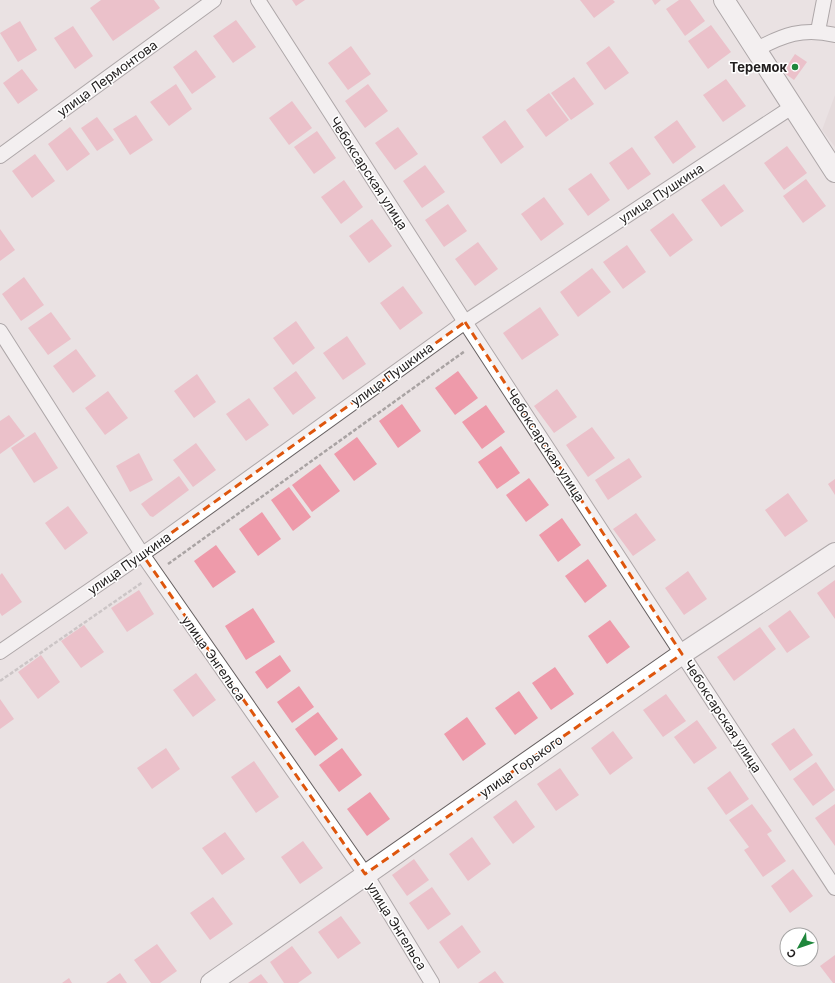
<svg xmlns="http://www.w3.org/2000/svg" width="835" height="983" viewBox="0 0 835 983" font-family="Inter,sans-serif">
	<rect width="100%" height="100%" fill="#eae2e3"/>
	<polygon fill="#e1d2d3" points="835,95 835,147 822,130"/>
	<g fill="#ee9aaa">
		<polygon points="101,0 154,0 160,8 113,41 90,8"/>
		<polygon points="292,0 305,0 296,6"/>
		<polygon points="580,0 613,0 615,2 594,18"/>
		<polygon points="652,0 661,0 655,5"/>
		<polygon points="679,0 690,0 705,21 685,36 666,9"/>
		<polygon points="236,20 256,47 233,63 213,36"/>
		<polygon points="20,21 37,50 18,62 0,33"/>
		<polygon points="711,25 731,52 708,69 688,41"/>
		<polygon points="73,26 93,56 75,69 54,38"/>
		<polygon points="351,46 371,74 348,90 328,63"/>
		<polygon points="609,46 629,73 605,90 586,63"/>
		<polygon points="196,50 216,77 192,94 173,67"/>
		<polygon points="795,54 807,62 794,80 783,72"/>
		<polygon points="22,69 38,90 18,104 3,83"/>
		<polygon points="574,77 594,104 571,120 551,93"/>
		<polygon points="726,79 746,106 723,122 703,95"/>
		<polygon points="176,84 192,109 169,126 150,102"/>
		<polygon points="368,84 388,111 365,128 345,101"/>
		<polygon points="549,93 569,120 546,137 526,110"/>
		<polygon points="292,101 312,128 289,145 269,118"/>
		<polygon points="136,115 153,140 130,155 113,129"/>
		<polygon points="97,117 114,140 97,151 81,128"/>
		<polygon points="505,120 524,147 501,164 482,137"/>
		<polygon points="677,120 696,147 673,164 654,137"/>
		<polygon points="70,127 90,154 67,171 48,144"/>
		<polygon points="398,127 418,154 395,170 375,143"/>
		<polygon points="317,131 336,158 314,174 294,147"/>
		<polygon points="787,146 807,173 784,190 764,163"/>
		<polygon points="632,147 651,174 628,190 609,163"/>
		<polygon points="35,154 55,181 32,198 12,171"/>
		<polygon points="425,165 445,192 422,208 403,181"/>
		<polygon points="591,173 610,200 588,216 568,189"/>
		<polygon points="806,179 826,206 803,223 783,196"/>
		<polygon points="344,180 363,207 341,224 321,197"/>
		<polygon points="724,184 744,211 721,227 701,200"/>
		<polygon points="544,197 564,224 541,241 521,214"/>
		<polygon points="448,204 467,231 444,247 425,220"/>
		<polygon points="673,213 693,240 670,257 650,230"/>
		<polygon points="372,219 392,246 369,263 349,236"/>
		<polygon points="0,229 15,250 0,261"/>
		<polygon points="478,242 498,269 475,286 455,259"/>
		<polygon points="627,245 646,272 623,289 603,262"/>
		<polygon points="592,268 611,292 578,317 560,292"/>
		<polygon points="24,277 44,305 21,321 2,294"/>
		<polygon points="403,286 423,313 400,330 380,303"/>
		<polygon points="540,307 559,335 522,360 503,333"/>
		<polygon points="51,312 71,339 48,355 28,328"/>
		<polygon points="296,321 315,348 293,365 273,338"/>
		<polygon points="347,336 366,364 343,380 323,353"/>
		<polygon points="76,349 96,376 73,393 53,366"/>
		<polygon points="296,371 316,398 293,415 273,388"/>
		<polygon points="458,371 478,398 455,415 435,388"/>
		<polygon points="197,374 216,402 194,418 174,391"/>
		<polygon points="557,389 577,417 554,433 534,406"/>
		<polygon points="108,391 128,418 105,435 85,408"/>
		<polygon points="249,398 269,425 246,441 226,414"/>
		<polygon points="402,404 421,431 398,448 379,421"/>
		<polygon points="486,405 505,432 482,449 462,422"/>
		<polygon points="9,415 25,436 0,454 0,421"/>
		<polygon points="592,427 615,458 588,477 566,445"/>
		<polygon points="35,432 58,468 34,483 11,448"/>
		<polygon points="357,437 377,464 354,481 334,454"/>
		<polygon points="196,443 216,470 193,487 173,460"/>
		<polygon points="501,446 520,473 497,489 478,462"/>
		<polygon points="139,453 153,480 130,492 116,466"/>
		<polygon points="629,458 642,477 608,500 595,480"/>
		<polygon points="320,464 340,491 312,512 292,485"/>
		<polygon points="179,476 189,490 153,517 150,516 141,504"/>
		<polygon points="529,478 549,505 526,522 506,495"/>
		<polygon points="835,479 835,495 828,484"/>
		<polygon points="289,487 311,517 293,531 271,500"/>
		<polygon points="788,493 808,521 785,537 765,510"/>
		<polygon points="68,506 88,533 65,550 45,523"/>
		<polygon points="262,512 281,539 258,556 239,529"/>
		<polygon points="636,513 656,540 633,556 613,529"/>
		<polygon points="562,518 581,545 558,562 539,535"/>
		<polygon points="216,545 236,572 213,588 194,561"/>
		<polygon points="588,559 607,586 585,603 565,576"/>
		<polygon points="688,571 707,599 684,615 665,588"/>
		<polygon points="2,573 22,602 2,616 0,613 0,575"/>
		<polygon points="835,580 835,619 817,593"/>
		<polygon points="139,590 154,614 127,632 111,608"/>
		<polygon points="253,608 275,642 246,660 225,626"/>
		<polygon points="790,610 810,637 787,653 768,626"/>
		<polygon points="610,620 630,647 607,664 588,636"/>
		<polygon points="84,625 104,652 81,668 61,641"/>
		<polygon points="760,627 776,649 734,681 717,657"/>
		<polygon points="41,655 60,682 38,699 18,672"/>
		<polygon points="280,655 291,671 267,689 255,672"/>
		<polygon points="555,667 574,694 551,710 532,683"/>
		<polygon points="196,673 216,700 193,717 173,690"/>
		<polygon points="299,686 314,707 292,723 277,702"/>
		<polygon points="519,691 538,718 515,735 495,708"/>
		<polygon points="666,694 686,721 663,737 643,710"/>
		<polygon points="0,699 14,719 0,729"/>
		<polygon points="318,712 338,739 315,756 295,729"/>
		<polygon points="467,717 486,744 463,761 444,734"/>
		<polygon points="697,720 717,748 694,764 674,737"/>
		<polygon points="794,728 813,755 790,771 771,744"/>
		<polygon points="613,731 633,758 610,775 591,748"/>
		<polygon points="166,748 180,769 152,789 137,768"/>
		<polygon points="342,748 362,775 339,792 319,765"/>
		<polygon points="254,761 279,797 256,813 231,777"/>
		<polygon points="816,762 835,790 813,806 793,779"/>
		<polygon points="560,768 579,795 556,811 537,784"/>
		<polygon points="730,771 749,799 726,815 707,788"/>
		<polygon points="370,792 390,819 367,836 347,809"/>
		<polygon points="516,800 535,827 513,844 493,817"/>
		<polygon points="752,804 772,831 767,834 786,861 763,877 744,850 749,847 729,820"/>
		<polygon points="835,804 835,846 815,818"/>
		<polygon points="225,832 245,859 222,875 202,848"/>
		<polygon points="472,837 491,864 468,881 449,854"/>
		<polygon points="303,841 323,868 300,884 281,857"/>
		<polygon points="414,859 429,880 407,896 392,875"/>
		<polygon points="793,869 813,896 790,913 771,886"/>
		<polygon points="432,887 451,914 428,930 409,903"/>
		<polygon points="213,897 233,924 210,940 190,913"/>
		<polygon points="341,916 361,943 338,959 318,932"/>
		<polygon points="462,925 481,952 458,969 439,942"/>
		<polygon points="157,944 177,971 160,983 151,983 134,960"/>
		<polygon points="292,946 312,973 298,983 284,983 270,962"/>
		<polygon points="835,955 835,983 833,983 820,966"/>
		<polygon points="495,971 504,983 478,983"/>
		<polygon points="120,973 127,983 106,983"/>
		<polygon points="261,974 268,983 248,983"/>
		<polygon points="69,978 72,983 62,983"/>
	</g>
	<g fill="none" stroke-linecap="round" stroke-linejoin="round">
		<defs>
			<g id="street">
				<polyline points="258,0 465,322 835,888"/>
				<polyline points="818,31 824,0"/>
				<path d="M 755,50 C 783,35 803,27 835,35"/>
				<polyline points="0,156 214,0"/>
				<polyline points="0,331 142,554 370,881 432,983"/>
				<polyline points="0,652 157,544 465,322 792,107"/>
			</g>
			<g id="secondary">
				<polyline points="724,0 835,172"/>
				<polyline points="211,983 682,654 835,553"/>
			</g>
		</defs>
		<use href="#street" stroke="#666061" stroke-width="16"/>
		<use href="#secondary" stroke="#666061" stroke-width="22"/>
		<g stroke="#a9a3a3" stroke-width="2.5" stroke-dasharray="4 2" stroke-linecap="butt">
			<polyline points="168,564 465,351"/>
			<polyline points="0,681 143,582"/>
		</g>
		<use href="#street" stroke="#fff" stroke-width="14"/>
		<use href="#secondary" stroke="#fff" stroke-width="20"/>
	</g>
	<path d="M0 0H835V983H0ZM 465,322 L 682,654 L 365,874 L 142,554 Z" fill="#eae2e3" fill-opacity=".55" fill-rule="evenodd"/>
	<path fill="none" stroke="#de560d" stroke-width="3" stroke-dasharray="8 5" stroke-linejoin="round" d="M 465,322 L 682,654 L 365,874 L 142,554 Z"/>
	<circle fill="#1e863b" stroke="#fff" stroke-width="1.5" cx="795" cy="67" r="4"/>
	<g text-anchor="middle" stroke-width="3" stroke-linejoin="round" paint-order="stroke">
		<g font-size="13" font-weight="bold" fill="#211e1e" stroke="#fff" text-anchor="end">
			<text x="787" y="72">Теремок</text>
		</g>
		<g font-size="13" fill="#211e1e" stroke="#fff">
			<text transform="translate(107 78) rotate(-36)" y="5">улица Лермонтова</text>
			<text transform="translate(369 173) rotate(57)" y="5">Чебоксарская улица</text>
			<text transform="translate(661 193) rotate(-33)" y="5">улица Пушкина</text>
			<text transform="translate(392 374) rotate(-36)" y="5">улица Пушкина</text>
			<text transform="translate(546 445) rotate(57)" y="5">Чебоксарская улица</text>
			<text transform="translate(129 563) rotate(-35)" y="5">улица Пушкина</text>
			<text transform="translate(214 658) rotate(55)" y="5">улица Энгельса</text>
			<text transform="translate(723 716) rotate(57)" y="5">Чебоксарская улица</text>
			<text transform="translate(521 766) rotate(-35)" y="5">улица Горького</text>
			<text transform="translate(397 926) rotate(58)" y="5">улица Энгельса</text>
		</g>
	</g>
	<g transform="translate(799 947) rotate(230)"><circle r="19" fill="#ffffff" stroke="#a6a5a5"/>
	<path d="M0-3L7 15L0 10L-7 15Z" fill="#1e863b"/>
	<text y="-6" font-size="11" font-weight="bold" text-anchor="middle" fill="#211e1e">С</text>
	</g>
</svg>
